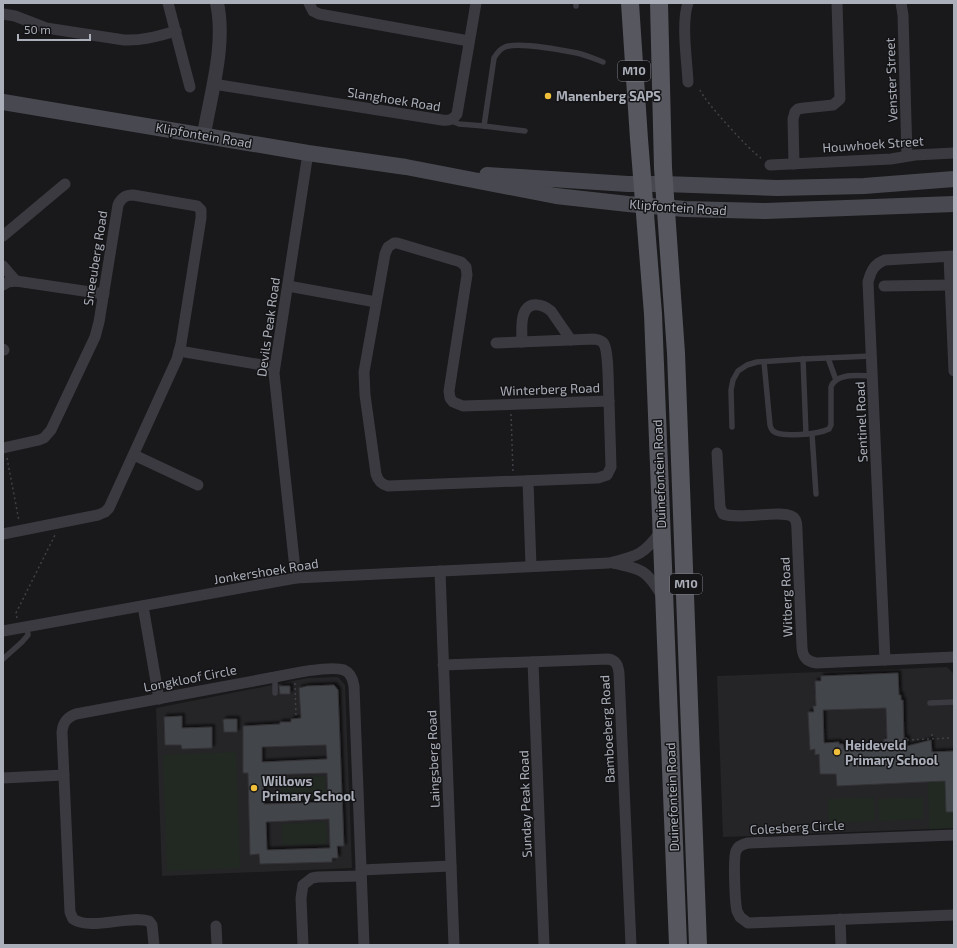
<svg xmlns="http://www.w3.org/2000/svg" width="957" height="948" viewBox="0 0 957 948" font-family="'Exo 2',sans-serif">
	<defs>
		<filter id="shadow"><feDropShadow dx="2.5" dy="-2.5" stdDeviation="1" flood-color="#0009"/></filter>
	</defs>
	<rect width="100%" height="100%" fill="#19191b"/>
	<g fill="#252528">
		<polygon points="947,667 954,674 954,828 723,837 717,676"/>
		<polygon points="338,677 345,685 352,868 162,876 156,708 308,678"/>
	</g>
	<g fill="#212922">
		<polygon points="236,752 240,868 167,871 163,755"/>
		<polygon points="944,759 946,812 954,812 954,828 929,829 928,781"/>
		<polygon points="325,776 326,798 281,800 281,778"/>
		<polygon points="874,797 875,821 829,823 828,799"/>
		<polygon points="923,797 923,819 879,821 878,799"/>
		<polygon points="326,822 327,844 283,845 282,824"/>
	</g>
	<g fill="#434448" stroke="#333337" fill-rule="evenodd" filter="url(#shadow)">
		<path d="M 898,673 L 899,695 L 901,695 L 901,700 L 903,700 L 904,738 L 907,738 L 907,746 L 931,740 L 932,752 L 954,751 L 954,812 L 946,812 L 945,781 L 837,786 L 836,774 L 820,774 L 819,754 L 815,755 L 815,749 L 810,750 L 808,712 L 814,712 L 813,706 L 816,706 L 815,681 L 821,681 L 821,676 ZM 886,708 L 887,739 L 884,739 L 883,748 L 844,749 L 843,744 L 839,744 L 839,742 L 824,743 L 823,710 Z"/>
		<path d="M 334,685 L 338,690 L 344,846 L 337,846 L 338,858 L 332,858 L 332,862 L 260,864 L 259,854 L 250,855 L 248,773 L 243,773 L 243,726 L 280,724 L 280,722 L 291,722 L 291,719 L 301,718 L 299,688 L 307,686 ZM 326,745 L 327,759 L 262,762 L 262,747 ZM 327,773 L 328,802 L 264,804 L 263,775 ZM 329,819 L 330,848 L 267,850 L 266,822 Z"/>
		<polygon points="279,686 290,686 290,694 280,694"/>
		<polygon points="182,716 182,728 212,727 212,748 182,749 181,745 165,745 164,717"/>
		<polygon points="225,719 237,719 237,732 224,732 223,720"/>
	</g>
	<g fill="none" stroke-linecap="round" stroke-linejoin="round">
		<g stroke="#404147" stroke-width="1.5" stroke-dasharray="2 3" stroke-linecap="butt">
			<path d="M 700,90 C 705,102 750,151 761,158"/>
			<polyline points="511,414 513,472"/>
			<polyline points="7,458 19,521"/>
			<polyline points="17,618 16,613 56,533"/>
			<polyline points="295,683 296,718"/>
			<polyline points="932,734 932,739"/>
			<polyline points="907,740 951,738"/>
		</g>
		<g stroke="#3a3a40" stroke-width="5.5">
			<polyline points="576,3 576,6"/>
			<path d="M 449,120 L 459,124 L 484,126 L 494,58 C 497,53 500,49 505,47 C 518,42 562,50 577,53 C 586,55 595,59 603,62"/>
			<polyline points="484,126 525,131"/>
			<polyline points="828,358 836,380"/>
			<polyline points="803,359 806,434"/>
			<path d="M 764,362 L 770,425 C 771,428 771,429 773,431 C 782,438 819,434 829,429 L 831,425 L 831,387 C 836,372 860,376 873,376"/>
			<polyline points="732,427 731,390 733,380 738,371 747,365 757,362 803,359 872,356"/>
			<polyline points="812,434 816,494"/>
			<polyline points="3,659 22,642 28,635 27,627"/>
			<polyline points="275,677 275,693"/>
			<polyline points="930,703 954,702"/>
		</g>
		<g stroke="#3a3a40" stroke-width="11">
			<polyline points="168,3 190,87"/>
			<polyline points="309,3 313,11 319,14 469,41"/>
			<polyline points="901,3 903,15 907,156"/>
			<path d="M 3,14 L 15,16 L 46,28 L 124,40 C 142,41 158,36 176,31"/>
			<path d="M 688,82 C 687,60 681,23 688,3"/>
			<path d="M 213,84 L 442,120 C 448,121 454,119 457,114 L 476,3"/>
			<polyline points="794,164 793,119 795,112 798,109 804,108 833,105 840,99 837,3"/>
			<polyline points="770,165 891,159 915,155 954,153"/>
			<polyline points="3,236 65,184"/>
			<path d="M 394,243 L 397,243 L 461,262 L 466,267 L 467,275 L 449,391 L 450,398 L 453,402 L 463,406 L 609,401 L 611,467 L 607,475 L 598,478 L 388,486 C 381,484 378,481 376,474 L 365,395 L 364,372 L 385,254 L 388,247 Z"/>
			<polyline points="949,257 954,371"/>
			<polyline points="3,266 16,281"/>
			<polyline points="3,285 8,282 16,281 104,294"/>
			<polyline points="288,286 376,302"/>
			<polyline points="884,286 951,285"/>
			<path d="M 522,342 C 522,331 519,308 533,305 C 540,304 546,307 551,311 L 571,340"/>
			<path d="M 496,343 L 594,339 C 598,340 602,340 604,344 C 609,353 608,389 609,401"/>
			<polyline points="3,349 4,350"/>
			<polyline points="179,351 274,367"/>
			<path d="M 3,448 L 39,440 L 44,438 L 51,430 L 95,337 L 99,322 L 118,205 C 121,198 125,195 133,195 L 197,206 L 201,210 L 201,218 L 181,344 L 177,359 L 109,508 L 105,512 L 98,515 L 3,534"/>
			<path d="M 717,453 L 720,507 L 723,514 C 740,520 783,509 793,517 C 797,520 797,526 797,531 L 802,648 C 803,658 807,661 816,663 L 954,657"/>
			<polyline points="134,455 198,485"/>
			<polyline points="528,481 531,566"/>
			<path d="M 613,563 C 642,569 647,570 662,596"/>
			<polyline points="440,571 454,945"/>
			<polyline points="296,578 274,373 308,153"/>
			<polyline points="143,606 159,699"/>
			<path d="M 3,631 L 296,578 L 609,563 C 637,556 644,555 661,531"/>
			<path d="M 885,660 L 868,282 C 871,271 874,264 885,260 L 954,256"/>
			<polyline points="533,662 544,945"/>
			<path d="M 443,665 L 608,659 C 616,660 618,665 619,673 L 631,945"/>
			<polyline points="3,778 64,775"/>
			<path d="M 954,835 L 748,843 C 743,844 738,846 736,851 C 733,858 735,903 737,911 L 740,917 L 748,923 L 954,915"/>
			<polyline points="361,870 451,866"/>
			<polyline points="840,919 841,945"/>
			<polyline points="216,926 217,945"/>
			<path d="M 154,945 L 152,925 L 149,921 C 127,915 91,931 73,919 L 70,912 L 62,732 C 63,722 67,717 76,714 L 275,677 C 289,674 331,665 344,670 C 351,673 353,679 354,686 L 364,945"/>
			<polyline points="303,945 301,898 303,885 312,878 318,877 361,876"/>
		</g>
		<path stroke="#3a3a40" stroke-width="14" d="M 204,134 C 211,93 226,45 217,3"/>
		<g stroke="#484950" stroke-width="16">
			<polyline points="3,102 308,153 406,167 556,196 628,204 685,209 766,211 954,204"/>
			<polyline points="487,175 628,184 664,184 777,188 864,186 954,179"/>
		</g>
		<g stroke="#56575f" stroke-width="18">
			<polyline points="630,3 639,139 653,314 678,945"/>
			<polyline points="659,3 663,168 676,353 698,945"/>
		</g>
	</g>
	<g fill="#efbf3c" stroke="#141416" stroke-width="1.5">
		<circle cx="548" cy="96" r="4"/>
		<circle cx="837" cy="752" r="4"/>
		<circle cx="254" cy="788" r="4"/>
	</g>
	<g text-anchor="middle" stroke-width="3" stroke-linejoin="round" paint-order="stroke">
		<g fill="#141416" stroke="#7e8089" stroke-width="1">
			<rect x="618" y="61" width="32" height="20" rx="3"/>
			<rect x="670" y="574" width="32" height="20" rx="3"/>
		</g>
		<g font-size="12" font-weight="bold" fill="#abafba">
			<text x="634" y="75">M10</text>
			<text x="686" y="588">M10</text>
		</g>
		<g font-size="13" fill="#abafba" stroke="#141416">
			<text transform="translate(891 80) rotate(-92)" y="5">Venster Street</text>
			<text transform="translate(394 99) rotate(9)" y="5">Slanghoek Road</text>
			<text transform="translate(204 135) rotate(10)" y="5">Klipfontein Road</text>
			<text transform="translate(873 144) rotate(-4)" y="5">Houwhoek Street</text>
			<text transform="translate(678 207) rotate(4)" y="5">Klipfontein Road</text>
			<text transform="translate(95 258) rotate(-81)" y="5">Sneeuberg Road</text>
			<text transform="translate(268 327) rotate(-82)" y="5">Devils Peak Road</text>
			<text transform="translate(550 389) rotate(-2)" y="5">Winterberg Road</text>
			<text transform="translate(861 422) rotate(-92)" y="5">Sentinel Road</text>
			<text transform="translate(659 474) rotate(-92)" y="5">Duinefontein Road</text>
			<text transform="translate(266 571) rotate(-9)" y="5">Jonkershoek Road</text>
			<text transform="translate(786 597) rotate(-92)" y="5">Witberg Road</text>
			<text transform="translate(190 678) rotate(-11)" y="5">Longkloof Circle</text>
			<text transform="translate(607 729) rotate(-93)" y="5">Bamboeberg Road</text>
			<text transform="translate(433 759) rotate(-92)" y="5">Laingsberg Road</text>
			<text transform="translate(672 797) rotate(-92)" y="5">Duinefontein Road</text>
			<text transform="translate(525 804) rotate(-92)" y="5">Sunday Peak Road</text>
			<text transform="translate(797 827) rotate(-3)" y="5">Colesberg Circle</text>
		</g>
		<g font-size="13" font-weight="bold" fill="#abafba" stroke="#141416" text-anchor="start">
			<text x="556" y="101">Manenberg SAPS</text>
			<text x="845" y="750">Heideveld<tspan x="845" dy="15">Primary School</tspan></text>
			<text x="262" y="786">Willows<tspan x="262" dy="15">Primary School</tspan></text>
		</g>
	</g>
	<rect width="957" height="948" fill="none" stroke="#abafba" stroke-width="8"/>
	<path d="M18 34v6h72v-6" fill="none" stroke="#abafba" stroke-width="2"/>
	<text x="24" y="34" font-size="12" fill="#abafba" stroke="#141416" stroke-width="3" paint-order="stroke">50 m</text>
</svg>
